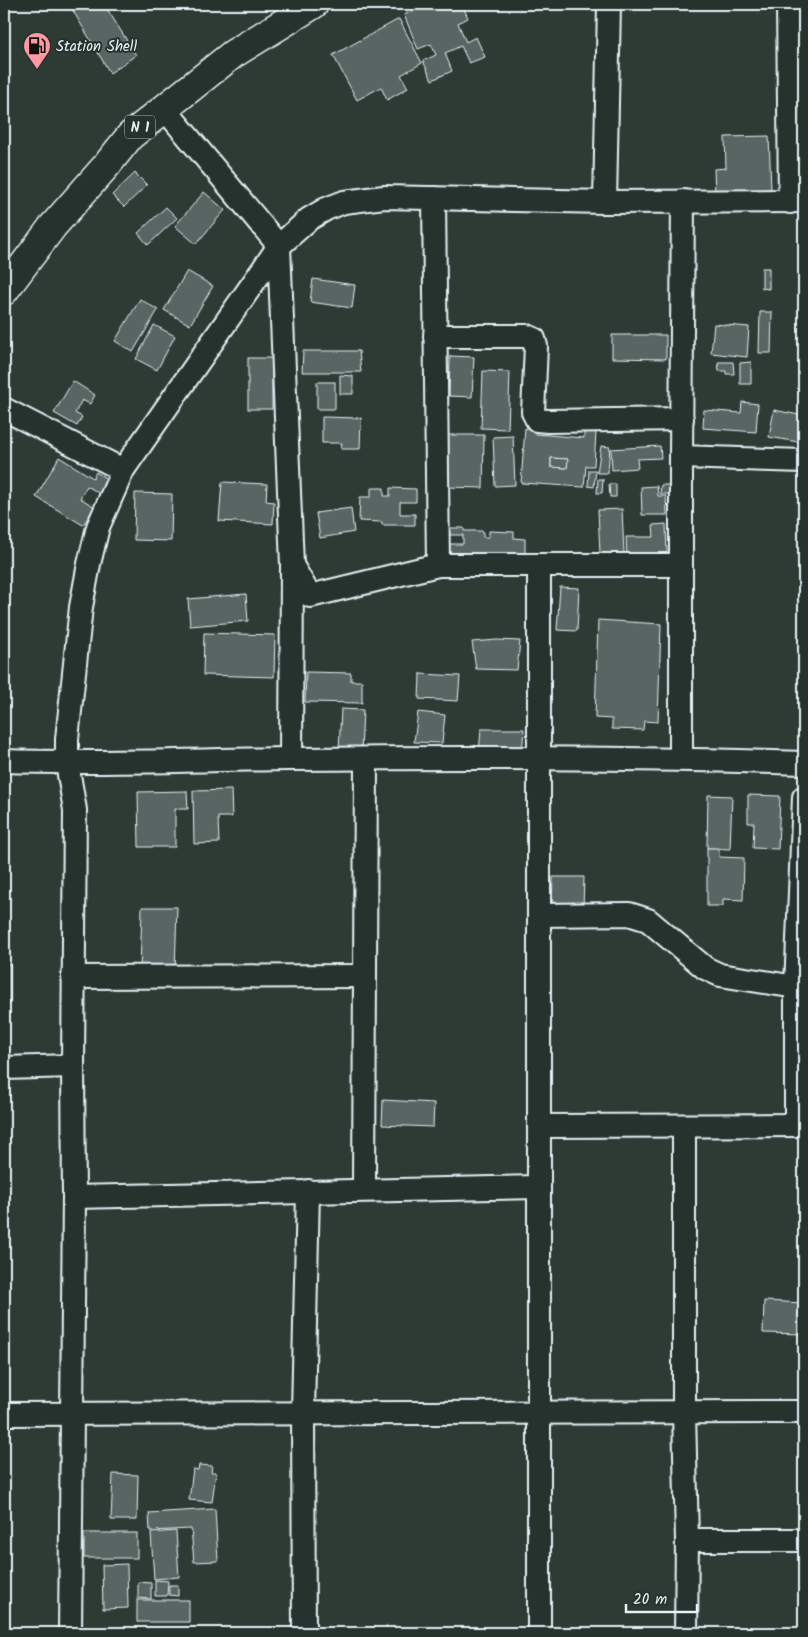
<svg xmlns="http://www.w3.org/2000/svg" width="808" height="1637" viewBox="0 0 808 1637" font-family="Kalam,sans-serif">
	<rect width="100%" height="100%" fill="#2e3b35"/>
	<filter id="ink" filterUnits="userSpaceOnUse"><feTurbulence type="fractalNoise" baseFrequency=".02" numOctaves="2"/><feDisplacementMap in="SourceGraphic" scale="10" xChannelSelector="R" yChannelSelector="G"/><feConvolveMatrix kernelMatrix="1 2 1 2 8 2 1 2 1" color-interpolation-filters="sRGB"/></filter>
	<g filter="url(#ink)">
		<g fill="#596563" stroke="#e8f1f8" fill-rule="evenodd">
			<polygon points="69,4 104,4 136,55 110,73"/>
			<polygon points="429,4 462,4 468,18 458,23 466,42 476,37 485,57 469,63 461,46 445,53 452,71 432,80 423,61 436,55 431,44 418,49 404,15"/>
			<polygon points="399,19 422,63 401,75 408,88 387,100 381,87 357,100 333,55"/>
			<polygon points="769,136 771,191 715,193 714,169 726,168 725,137"/>
			<polygon points="135,173 147,185 124,207 112,195"/>
			<polygon points="204,192 225,210 196,244 175,226"/>
			<polygon points="166,207 177,218 148,245 138,233"/>
			<polygon points="762,268 769,268 769,289 762,288"/>
			<polygon points="187,271 213,286 190,325 164,310"/>
			<polygon points="313,279 355,285 352,308 310,302"/>
			<polygon points="140,299 158,310 133,352 115,341"/>
			<polygon points="760,312 772,312 771,353 759,353"/>
			<polygon points="714,324 749,327 747,357 711,353"/>
			<polygon points="154,325 175,336 157,370 136,359"/>
			<polygon points="612,335 666,335 666,359 612,358"/>
			<polygon points="303,351 359,351 361,372 302,372"/>
			<polygon points="450,356 474,357 472,397 449,396"/>
			<rect x="248" y="358" width="24" height="51"/>
			<polygon points="718,362 733,362 734,374 726,374 726,371 719,371"/>
			<polygon points="751,362 751,384 740,384 740,363"/>
			<polygon points="483,371 510,372 508,429 481,428"/>
			<polygon points="340,375 353,376 353,394 340,394"/>
			<polygon points="73,381 95,395 90,404 82,400 75,413 82,417 77,426 54,413"/>
			<rect x="317" y="382" width="18" height="27"/>
			<polygon points="742,402 758,404 756,432 703,428 704,410 741,413"/>
			<polygon points="774,410 804,416 804,443 769,437"/>
			<polygon points="322,417 361,418 360,449 341,449 342,443 322,443"/>
			<path d="M 525,428 L 536,429 L 536,434 L 584,438 L 584,431 L 596,432 L 594,466 L 586,466 L 584,487 L 521,483 ZM 551,458 L 568,459 L 567,468 L 551,467 Z"/>
			<polygon points="448,435 484,435 483,488 447,487"/>
			<polygon points="513,436 515,485 495,486 493,437"/>
			<polygon points="601,446 610,447 608,473 597,473"/>
			<polygon points="660,446 661,458 637,459 638,468 612,470 611,449"/>
			<polygon points="59,457 93,478 96,472 110,481 102,495 87,486 80,498 95,507 83,525 36,497"/>
			<polygon points="551,458 568,459 567,468 551,467"/>
			<polygon points="589,470 596,470 594,487 588,486"/>
			<polygon points="598,479 603,479 602,493 597,493"/>
			<polygon points="222,482 267,484 266,501 274,502 273,524 219,521"/>
			<polygon points="609,484 616,484 616,497 610,497"/>
			<polygon points="661,485 675,485 675,494 660,494"/>
			<polygon points="657,486 658,496 666,496 667,515 642,515 641,487"/>
			<polygon points="371,488 384,488 384,496 390,496 390,488 416,489 416,502 400,502 400,514 415,514 415,525 382,525 382,522 359,521 360,497 371,497"/>
			<polygon points="135,493 172,494 171,541 134,540"/>
			<polygon points="351,508 354,532 320,538 316,513"/>
			<polygon points="622,509 624,553 600,554 598,510"/>
			<polygon points="666,524 667,556 627,557 626,537 654,537 653,525"/>
			<polygon points="446,528 464,528 464,531 483,531 483,537 489,537 489,531 514,532 514,538 525,539 525,559 445,558 446,544 463,544 463,535 446,535"/>
			<polygon points="560,587 579,588 577,631 557,630"/>
			<polygon points="246,594 248,621 190,626 188,599"/>
			<polygon points="598,620 661,624 658,722 644,721 643,730 612,729 612,719 595,718"/>
			<polygon points="204,633 275,635 274,677 203,675"/>
			<polygon points="497,640 520,641 517,670 476,669 472,642"/>
			<polygon points="306,672 351,673 351,681 362,681 362,703 305,702"/>
			<polygon points="420,674 460,676 458,701 419,699"/>
			<polygon points="341,709 363,710 361,752 339,751"/>
			<polygon points="418,712 445,715 442,743 414,742"/>
			<polygon points="481,729 524,729 522,753 479,754"/>
			<polygon points="231,790 232,817 218,817 219,843 194,844 193,791"/>
			<polygon points="187,791 188,809 175,809 175,847 139,847 138,792"/>
			<polygon points="708,795 732,796 730,849 707,848"/>
			<polygon points="748,795 780,796 778,849 753,848 754,823 748,823"/>
			<polygon points="707,848 719,848 719,857 744,858 743,900 723,899 723,906 707,906"/>
			<polygon points="553,877 584,877 583,908 552,907"/>
			<polygon points="142,907 177,907 175,972 140,971"/>
			<rect x="4" y="964" width="6" height="40"/>
			<polygon points="383,1100 434,1103 433,1127 382,1125"/>
			<polygon points="764,1301 804,1303 804,1334 763,1333"/>
			<polygon points="199,1465 212,1466 211,1472 216,1472 212,1502 189,1500 193,1469 198,1470"/>
			<polygon points="113,1474 138,1475 137,1520 111,1520"/>
			<polygon points="215,1509 218,1561 194,1562 191,1529 150,1531 149,1513"/>
			<polygon points="176,1531 179,1577 154,1579 151,1533"/>
			<rect x="84" y="1533" width="53" height="25"/>
			<polygon points="127,1564 128,1608 103,1609 102,1565"/>
			<polygon points="155,1580 168,1581 167,1596 155,1596"/>
			<polygon points="138,1582 151,1583 151,1599 138,1598"/>
			<polygon points="169,1585 178,1585 178,1596 169,1595"/>
			<rect x="137" y="1600" width="52" height="22"/>
		</g>
		<g fill="none" stroke-linecap="round" stroke-linejoin="round">
			<defs>
				<g id="minor">
					<polyline points="788,4 790,202"/>
					<polyline points="164,108 279,246 292,565 291,759"/>
					<polyline points="434,198 438,565"/>
					<polyline points="605,202 609,4"/>
					<polyline points="435,336 527,336 534,339 536,346 533,412 537,420 548,421 682,419"/>
					<polyline points="4,409 123,470"/>
					<polyline points="681,457 804,461"/>
					<polyline points="292,565 310,596 438,565 681,565"/>
					<polyline points="681,758 681,457 683,201"/>
					<path d="M 4,761 C 99,764 194,760 289,759 C 461,757 633,757 804,763"/>
					<polyline points="539,915 629,914 648,920 705,968 720,975 796,987"/>
					<polyline points="73,977 365,976"/>
					<polyline points="4,1068 73,1066"/>
					<polyline points="796,1124 796,987 804,797"/>
					<polyline points="539,1126 804,1125"/>
					<polyline points="684,1126 684,1412 687,1540 686,1633"/>
					<polyline points="364,1190 366,759"/>
					<polyline points="74,1197 539,1187"/>
					<polyline points="4,1414 804,1412"/>
					<polyline points="687,1540 804,1540"/>
					<polyline points="70,1633 74,1197 73,1066 75,810 67,763 67,739 81,607 89,564 98,527 123,470 279,246 309,219 326,209 344,202 384,197 605,202 804,201"/>
					<polyline points="304,1633 303,1413 308,1191"/>
					<polyline points="539,1633 539,565"/>
				</g>
				<polyline id="trunk" points="4,291 53,226 106,166 130,136 233,54 314,4"/>
			</defs>
			<use href="#minor" stroke="#e8f1f8" stroke-width="26"/>
			<use href="#trunk" stroke="#e8f1f8" stroke-width="31"/>
			<use href="#minor" stroke="#26332d" stroke-width="22"/>
			<use href="#trunk" stroke="#26332d" stroke-width="28"/>
		</g>
	</g>
	<defs>
		<symbol id="fuel-pin" viewBox="-11 -11 22 30"><path d="M0 17L-7.5 6A9.5 9.5 0 1 1 7.5 6Z" fill="#ff9aa2" stroke="#26332d"/><path d="M-5.5-6h7V0h2V4h1.3V-2.5L3-4.5l.8-.8L6-3V5H2.5V1h-1V6h-7ZM-4.2-4.7v3.2H.2V-4.7Z" fill="#111"/></symbol>
	</defs>
	<g fill-rule="evenodd">
		<use href="#fuel-pin" x="21" y="30" width="32" height="43"/>
	</g>
	<g text-anchor="middle" stroke-width="4" stroke-linejoin="round" paint-order="stroke">
		<rect fill="#26332d" stroke="#aeb8bb" stroke-width="1" x="125" y="115.5" width="30" height="23" rx="4"/>
		<g font-size="14" font-weight="bold" fill="#e8f1f8">
			<text x="140" y="132">N 1</text>
		</g>
		<g font-size="15" fill="#e8f1f8" stroke="#26332d" text-anchor="start">
			<text x="56" y="51">Station Shell</text>
		</g>
	</g>
	<rect width="808" height="1637" fill="none" stroke="#26332d" stroke-width="20"/>
	<rect x="10" y="10" width="788" height="1617" fill="none" stroke="#e8f1f8" stroke-width="2" filter="url(#ink)"/>
	<path d="M626 1604v8h71v-8" fill="none" stroke="#e8f1f8" stroke-width="2.5"/>
	<text x="633" y="1604" font-size="15" fill="#e8f1f8" stroke="#26332d" stroke-width="4" paint-order="stroke">20 m</text>
</svg>
